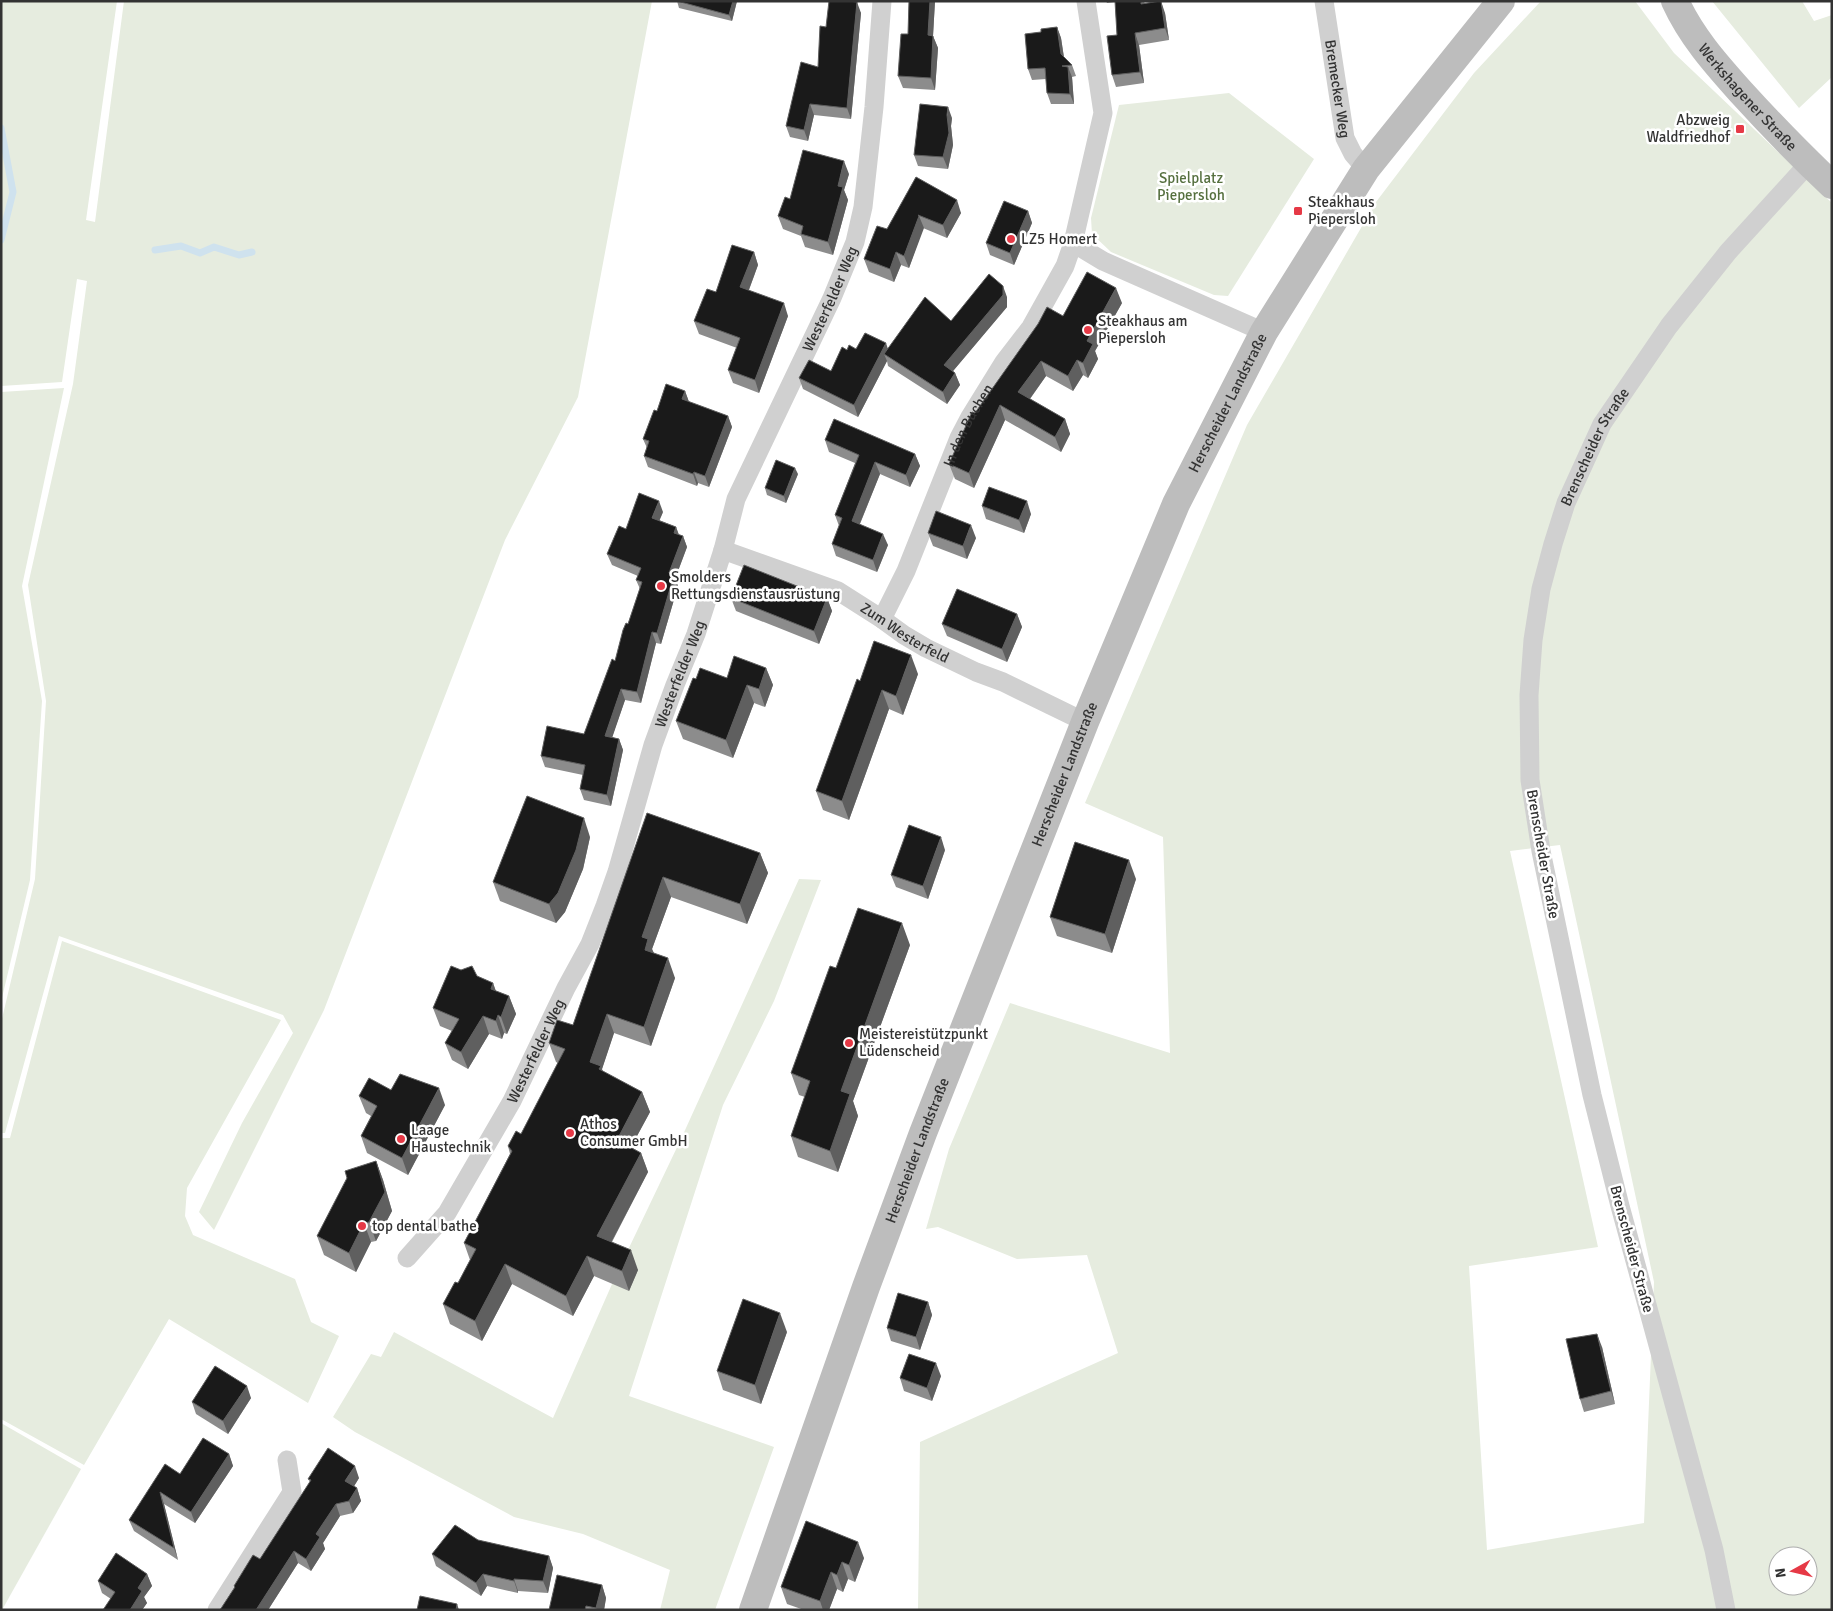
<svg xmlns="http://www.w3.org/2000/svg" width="1833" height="1611" viewBox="0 0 1833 1611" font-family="Signika,sans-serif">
	<rect width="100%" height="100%" fill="#fff"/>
	<g fill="#e6ecdf" fill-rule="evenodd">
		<polygon points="1,1 117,1 86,220 95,222 124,1 652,1 578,397 505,540 324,1010 214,1230 199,1212 242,1123 293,1033 283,1015 59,936 5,1133 1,1133 1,1023 35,879 46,701 28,585 73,384 87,281 77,279 62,382 1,386"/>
		<path d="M 1541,1 L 1635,1 L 1674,53 L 1832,203 L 1832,1610 L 918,1610 L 920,1442 L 1118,1353 L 1087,1255 L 1017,1259 L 938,1227 L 926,1229 L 949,1149 L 1010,1003 L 1170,1053 L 1163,837 L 1085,803 L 1247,425 L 1376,202 L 1474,73 ZM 1560,845 L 1654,1282 L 1644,1523 L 1487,1550 L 1469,1266 L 1598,1247 L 1510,851 ZM 1778,1556 L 1808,1556 L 1808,1586 L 1778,1586 Z"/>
		<polygon points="1712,1 1802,1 1814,21 1832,15 1832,77 1799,108"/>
		<polygon points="1229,93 1314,159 1228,296 1214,295 1111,252 1092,234 1091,218 1119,105"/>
		<polygon points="64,388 22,586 42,701 30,880 1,1002 1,392"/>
		<polygon points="799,879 821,880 774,1001 723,1105 629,1396 774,1447 715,1610 660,1610 670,1570 583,1534 514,1517 355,1432 333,1417 371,1354 381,1357 394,1332 553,1418 616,1275 681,1139"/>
		<polygon points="62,941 281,1020 187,1188 185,1216 193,1235 295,1279 311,1322 339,1336 308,1403 169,1319 84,1465 1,1419 1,1138 10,1138"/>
		<polygon points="1,1423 81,1469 2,1610 1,1610"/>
	</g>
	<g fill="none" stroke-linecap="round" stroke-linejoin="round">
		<g stroke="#cfe2ee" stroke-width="7">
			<polyline points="1,128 13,192 1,240"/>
			<polyline points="155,250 181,246 200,253 214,247 239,255 252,252"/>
		</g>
		<g stroke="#d0d0d0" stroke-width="19">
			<path id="s1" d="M 1324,1 L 1345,138 L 1353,154 L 1366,169"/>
			<polyline points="1073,243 1103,261 1264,332"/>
			<path id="s2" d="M 723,550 L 838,591 L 882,619 L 904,635 L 926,648 L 976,672 L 1003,682 L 1085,722"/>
			<path id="s3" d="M 882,619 L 906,571 L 959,438 L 970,417 L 1004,362 L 1031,327 L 1065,266 L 1073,243 L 1103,113 L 1086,1"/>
			<path id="s4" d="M 407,1258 L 447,1213 L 512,1101 L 566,988 L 590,944 L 605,906 L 617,872 L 653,745 L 675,685 L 696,634 L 723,550 L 736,499 L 832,298 L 855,242 L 863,207 L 874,107 L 882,1"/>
			<polyline points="217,1610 292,1492 287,1460"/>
			<path id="s5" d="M 1726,1610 L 1714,1550 L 1620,1206 L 1592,1095 L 1541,851 L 1530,780 L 1529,695 L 1533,640 L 1541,589 L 1553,544 L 1566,503 L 1602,424 L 1669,326 L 1728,252 L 1809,163"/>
		</g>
		<g stroke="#bdbdbd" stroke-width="28">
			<path id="s6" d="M 1675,1 C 1691,36 1715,63 1740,91 C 1770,124 1800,155 1832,185"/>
			<path id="s7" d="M 753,1610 L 866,1287 L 923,1133 L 1085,722 L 1176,504 L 1264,332 L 1366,169 L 1501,1"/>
		</g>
	</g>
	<g fill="#8c8c8c">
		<polygon points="677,1 737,1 732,21 679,8"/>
		<polygon points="909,1 935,1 933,36 938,48 935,90 903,88 898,76 908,34"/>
		<polygon points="1106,1 1144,1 1145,4 1165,13 1169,40 1139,45 1144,83 1116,87 1112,75 1117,35 1115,2 1107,3"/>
		<polygon points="853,2 861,13 851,119 814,115 808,141 790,137 786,126 818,67 826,27"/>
		<polygon points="1057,27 1061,38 1064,57 1072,65 1076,76 1072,77 1074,104 1051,104 1047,93 1046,79 1032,80 1028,69 1041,32"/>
		<polygon points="952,118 951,126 953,145 948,169 918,166 914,155"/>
		<polygon points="849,174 844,190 848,200 833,255 805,247 801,236 783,229 778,216 790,199"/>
		<polygon points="916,177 961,213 947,238 923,228 909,268 901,265 894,282 869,272 864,259 887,229"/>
		<polygon points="1028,211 1032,223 1014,265 990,255 986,243"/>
		<polygon points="754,252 758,265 749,290 788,316 759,393 733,383 728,370 737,348 699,334 694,321 716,292"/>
		<polygon points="1007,297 1007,307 953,371 955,373 960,385 947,404 888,366 887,361 858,417 803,389 799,378 831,371 847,350 888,348"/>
		<polygon points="1122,303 1095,351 1098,359 1088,378 1083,375 1073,391 1046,376 1030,399 1065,419 1070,434 1061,452 1005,420 974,488 955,479 949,464 975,413 1038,324 1063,316"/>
		<polygon points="685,391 689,402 728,416 732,427 709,487 698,483 697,486 648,467 644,456 647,448 643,439 657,411"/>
		<polygon points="825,440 915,454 920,466 910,487 880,474 860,524 888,545 877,572 836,556 832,544 839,526 835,515 855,463 829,452"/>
		<polygon points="798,474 786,503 767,495 765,488"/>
		<polygon points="982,506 1031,514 1024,533 986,519"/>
		<polygon points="663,512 659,520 676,527 679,535 683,536 687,547 675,579 678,586 661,644 656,643 641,703 625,700 612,737 619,739 623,750 611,806 584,800 580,789 583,775 545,767 541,756 584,734 615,661 628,624 640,589 636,580 638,576 612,565 607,554"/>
		<polygon points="928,533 976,538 967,559 933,546"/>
		<polygon points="731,598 827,598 832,611 819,644 736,611"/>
		<polygon points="1017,614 1022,627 1007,662 947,636 942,624"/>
		<polygon points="766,668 773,685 765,707 754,703 733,758 683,739 676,721 696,679 727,678"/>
		<polygon points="918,674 903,715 889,709 849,820 823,810 816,791 860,681"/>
		<polygon points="647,813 760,853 768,873 747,924 671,897 652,949 654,953 675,978 651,1046 614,1033 602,1069 602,1071 642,1092 650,1112 631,1147 641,1153 648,1172 612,1242 638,1270 629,1291 594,1276 573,1316 512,1284 482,1341 450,1324 443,1304 458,1283 470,1260 464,1243 510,1154 508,1146 521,1134 558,1063 556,1062 549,1043 573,1025"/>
		<polygon points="590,837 583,869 565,912 556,923 500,901 493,882"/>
		<polygon points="945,850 928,899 896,887 891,875"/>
		<polygon points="1136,879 1112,953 1057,936 1050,917"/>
		<polygon points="910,945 853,1101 858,1116 838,1172 798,1157 791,1136 805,1097 799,1095 791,1073 836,968"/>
		<polygon points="477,976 493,983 496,991 509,996 516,1014 507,1034 504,1033 502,1039 489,1034 468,1069 452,1060 445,1043 452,1031 440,1026 433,1008"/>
		<polygon points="359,1096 445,1105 408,1175 367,1153 361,1136 371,1116 366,1113"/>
		<polygon points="376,1161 383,1180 392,1211 376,1241 371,1242 356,1272 324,1255 317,1236"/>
		<polygon points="928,1302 932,1315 920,1350 891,1341 887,1328"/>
		<polygon points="787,1332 761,1404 723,1390 717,1371"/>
		<polygon points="1602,1347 1615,1404 1584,1412 1580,1399"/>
		<polygon points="941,1376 932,1401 904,1391 900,1378"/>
		<polygon points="251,1398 228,1434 196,1414 192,1402"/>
		<polygon points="229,1454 233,1466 195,1523 164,1504 178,1560 134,1531 129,1520 180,1474"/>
		<polygon points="359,1478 354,1486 357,1488 361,1501 353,1513 340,1516 323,1543 325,1549 311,1571 298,1563 268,1610 220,1610 234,1588 234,1586 260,1559 310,1482 308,1479"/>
		<polygon points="806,1521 864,1558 855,1582 848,1579 843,1592 837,1589 829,1610 804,1610 787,1604 781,1587"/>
		<polygon points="478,1540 549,1556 553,1568 548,1593 518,1591 518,1593 487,1586 481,1596 436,1566 432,1554"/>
		<polygon points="147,1574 152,1586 144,1597 147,1603 142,1610 103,1610 111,1599 102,1593 98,1581"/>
		<polygon points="602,1585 606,1598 604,1610 549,1610"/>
	</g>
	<g fill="#5f5f5f">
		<polygon points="733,1 737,1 732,21 729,15"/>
		<polygon points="930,1 935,1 933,36 938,48 935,90 931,78 928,35"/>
		<polygon points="1161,1 1165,13 1169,40 1165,28"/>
		<polygon points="857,2 861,13 851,119 847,108"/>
		<polygon points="1057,27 1061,38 1065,65 1061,54"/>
		<polygon points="1135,33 1139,45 1144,83 1140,72"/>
		<polygon points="1068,67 1072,77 1074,104 1070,94"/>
		<polygon points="810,104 814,115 808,141 804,130"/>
		<polygon points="948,107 952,118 951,126 953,145 948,169 943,157"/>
		<polygon points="844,161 849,174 844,190 848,200 833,255 828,242 838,186"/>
		<polygon points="957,200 961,213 947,238 943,225"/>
		<polygon points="1028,211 1032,223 1014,265 1010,253"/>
		<polygon points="919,216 924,228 909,268 904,256"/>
		<polygon points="754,252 758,265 745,300 740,287"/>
		<polygon points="896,252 901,265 894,282 890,269"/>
		<polygon points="1003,286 1007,297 1007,307 948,377 944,365"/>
		<polygon points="1116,288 1122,303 1095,351 1098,359 1088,378 1083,363 1087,341"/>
		<polygon points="784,303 788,316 759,393 755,380"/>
		<polygon points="886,343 890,355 884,354 887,361 858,417 854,405"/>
		<polygon points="1077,360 1083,375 1073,391 1068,376"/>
		<polygon points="1041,361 1046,376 1024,407 1018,392"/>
		<polygon points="955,373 960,385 947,404 943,392"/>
		<polygon points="685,391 689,402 682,399"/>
		<polygon points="1000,405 1005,420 974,488 969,473"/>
		<polygon points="728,416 732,427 709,487 705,476"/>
		<polygon points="1065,419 1070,434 1061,452 1055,437"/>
		<polygon points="915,454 920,466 910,487 906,475"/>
		<polygon points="875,462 880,474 856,533 852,521"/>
		<polygon points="795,468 798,474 786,503 784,496"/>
		<polygon points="694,472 698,483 697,486 693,474"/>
		<polygon points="659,501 663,512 656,529 652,518"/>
		<polygon points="1027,501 1031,514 1024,533 1019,520"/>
		<polygon points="971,525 976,538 967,559 963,546"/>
		<polygon points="676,527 680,538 674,533"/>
		<polygon points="883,534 888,545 877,572 873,560"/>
		<polygon points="683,536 687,547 675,579 678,586 661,644 657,633 669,573"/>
		<polygon points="827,598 832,611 819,644 814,631"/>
		<polygon points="1017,614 1022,627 1007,662 1002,649"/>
		<polygon points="652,632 656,643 641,703 637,692"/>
		<polygon points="911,655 918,674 903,715 896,696"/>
		<polygon points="766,668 773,685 765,707 759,689"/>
		<polygon points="747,685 754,703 733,758 726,740"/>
		<polygon points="621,689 625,700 609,747 605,736"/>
		<polygon points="882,690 889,709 849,820 842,801"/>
		<polygon points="619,739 623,750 611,806 607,795"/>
		<polygon points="584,818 590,837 583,869 565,912 556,923 549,904"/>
		<polygon points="941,837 945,850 928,899 923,886"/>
		<polygon points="760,853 768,873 747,924 740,904"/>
		<polygon points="1129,860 1136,879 1112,953 1105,934"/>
		<polygon points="663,877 671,897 652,949 656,959 645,950 642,937"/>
		<polygon points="902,923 910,945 853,1101 858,1116 838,1172 830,1151 841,1091"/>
		<polygon points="668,958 675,978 651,1046 644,1027"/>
		<polygon points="493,983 499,1001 491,989"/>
		<polygon points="509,996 516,1014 507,1034 501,1017"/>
		<polygon points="607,1014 614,1033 602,1069 608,1086 590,1062"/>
		<polygon points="498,1015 504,1033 502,1039 496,1021"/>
		<polygon points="483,1016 489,1034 468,1069 461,1052"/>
		<polygon points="439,1088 445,1105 408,1175 402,1158"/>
		<polygon points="642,1092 650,1112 624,1160 617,1140"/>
		<polygon points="641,1153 648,1172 604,1256 597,1236"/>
		<polygon points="376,1161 383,1180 392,1211 376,1241 369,1222"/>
		<polygon points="364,1223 371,1242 356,1272 349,1253"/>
		<polygon points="631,1250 638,1270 629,1291 622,1271"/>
		<polygon points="587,1256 594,1276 573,1316 566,1296"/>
		<polygon points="505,1264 512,1284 482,1341 475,1321"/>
		<polygon points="928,1302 932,1315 920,1350 916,1337"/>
		<polygon points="780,1313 787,1332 761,1404 755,1385"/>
		<polygon points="1597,1334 1602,1347 1615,1404 1611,1391"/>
		<polygon points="936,1363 941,1376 932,1401 927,1388"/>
		<polygon points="247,1386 251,1398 228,1434 223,1421"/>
		<polygon points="229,1454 233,1466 195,1523 191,1512"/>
		<polygon points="355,1466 359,1478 350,1493 345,1481"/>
		<polygon points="357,1488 361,1501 353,1513 349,1501"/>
		<polygon points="160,1492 164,1504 178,1560 174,1548"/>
		<polygon points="336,1504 340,1516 323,1543 325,1549 311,1571 306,1559 316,1534"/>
		<polygon points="858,1542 864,1558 855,1582 849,1565"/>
		<polygon points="294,1551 298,1563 268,1610 256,1610"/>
		<polygon points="549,1556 553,1568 548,1593 543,1581"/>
		<polygon points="842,1562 848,1579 843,1592 837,1575"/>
		<polygon points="831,1572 837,1589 829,1610 823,1610 820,1601"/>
		<polygon points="147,1574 152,1586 144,1597 147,1603 142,1610 130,1610 138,1588"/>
		<polygon points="483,1574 487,1586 481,1596 476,1583"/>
		<polygon points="514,1579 518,1591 518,1593 514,1581"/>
		<polygon points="602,1585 606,1598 604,1610 597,1610 596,1608"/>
		<polygon points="457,1604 459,1610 456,1610"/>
	</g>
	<g fill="#1a1a1a" stroke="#5f5f5f">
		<polygon points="677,1 733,1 729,15"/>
		<polygon points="829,1 849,1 857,2 847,108 810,104 804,130 786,126 801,62 818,67 820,26 826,27"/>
		<polygon points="909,1 930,1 928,35 933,36 931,78 898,76 901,34 908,34"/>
		<polygon points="1115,1 1141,1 1141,4 1161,1 1165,28 1135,33 1140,72 1112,75 1107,36 1117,35"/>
		<polygon points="1057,27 1061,54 1072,65 1062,66 1068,67 1070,94 1047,93 1045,68 1028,69 1025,34 1041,32 1041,29"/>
		<polygon points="920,104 948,107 947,115 949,133 943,157 914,155"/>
		<polygon points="803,150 844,161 838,186 843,187 828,242 801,234 803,226 778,216 785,197 790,199"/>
		<polygon points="916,177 957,200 943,225 918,215 919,216 904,256 896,252 890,269 864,259 877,226 887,229"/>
		<polygon points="1004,201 1028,211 1010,253 986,243"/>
		<polygon points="732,245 754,252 740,287 784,303 755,380 728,370 740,338 694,321 707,289 716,292"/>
		<polygon points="1087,272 1116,288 1087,341 1093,344 1083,363 1077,360 1068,376 1041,361 1018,392 1065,419 1055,437 1000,405 969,473 949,464 972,412 975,413 1038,324 1047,307 1063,316"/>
		<polygon points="989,274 1003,286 1003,295 944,365 955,373 943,392 884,354 925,297 951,321"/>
		<polygon points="865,333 886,343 854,405 799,378 809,360 831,371 842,347 847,350 849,345 856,349"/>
		<polygon points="666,384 685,391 682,399 728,416 705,476 694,472 693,474 644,456 649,441 643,439 654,410 657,411"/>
		<polygon points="834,419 915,454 906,475 875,462 852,521 883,534 873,560 832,544 842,518 835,515 859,455 825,440"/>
		<polygon points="776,460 795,468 784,496 765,488"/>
		<polygon points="989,487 1027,501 1019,520 982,506"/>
		<polygon points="639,493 659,501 652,518 676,527 674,533 683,536 669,573 674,575 657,633 652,632 637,692 621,689 605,736 619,739 607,795 580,789 585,765 541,756 547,726 584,734 612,659 615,661 623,630 626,623 628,624 642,582 636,580 641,568 607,554 619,526 626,529"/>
		<polygon points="936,511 971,525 963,546 928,533"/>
		<polygon points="744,565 827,598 814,631 731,598"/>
		<polygon points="957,589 1017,614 1002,649 942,624"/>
		<polygon points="874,641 911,655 896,696 882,690 842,801 816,791 857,679 860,681"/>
		<polygon points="734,656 766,668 759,689 747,685 726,740 676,721 693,678 696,679 700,668 727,678"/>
		<polygon points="527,796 584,818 576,850 558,893 549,904 493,882"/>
		<polygon points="647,813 760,853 740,904 663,877 642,937 648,939 645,950 668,958 644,1027 607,1014 590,1062 601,1066 599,1069 642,1092 617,1140 641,1153 597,1236 631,1250 622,1271 587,1256 566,1296 505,1264 475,1321 443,1304 455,1282 458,1283 476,1249 464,1243 512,1151 508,1146 516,1131 521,1134 565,1049 549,1043 557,1020 573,1025"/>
		<polygon points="909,825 941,837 923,886 891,875"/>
		<polygon points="1075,842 1129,860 1105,934 1050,917"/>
		<polygon points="858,908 902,923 841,1091 850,1094 830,1151 791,1136 810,1081 791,1073 830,966 836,968"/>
		<polygon points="451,966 461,970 472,966 477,976 493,983 491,989 509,996 501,1017 498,1015 496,1021 483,1016 461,1052 445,1043 459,1019 433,1008"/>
		<polygon points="400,1074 439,1088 402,1158 361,1136 377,1106 359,1096 369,1078 391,1090"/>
		<polygon points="376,1161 385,1192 369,1222 364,1223 349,1253 317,1236 347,1178 345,1171"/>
		<polygon points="898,1293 928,1302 916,1337 887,1328"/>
		<polygon points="743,1299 780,1313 755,1385 717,1371"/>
		<polygon points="1597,1334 1611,1391 1580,1399 1566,1339"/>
		<polygon points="909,1354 936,1363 927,1388 900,1378"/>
		<polygon points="215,1366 247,1386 223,1421 192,1402"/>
		<polygon points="203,1438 229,1454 191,1512 160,1492 174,1548 129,1520 165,1464 180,1474"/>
		<polygon points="328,1448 355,1466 345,1481 357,1488 349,1501 336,1504 316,1534 320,1537 306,1559 294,1551 256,1610 220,1610 235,1587 234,1586 253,1555 260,1559 311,1480 308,1479"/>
		<polygon points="806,1521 858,1542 849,1565 842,1562 837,1575 831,1572 820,1601 781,1587"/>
		<polygon points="455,1525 478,1540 549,1556 543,1581 514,1579 514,1581 483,1574 476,1583 432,1554"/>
		<polygon points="116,1553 147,1574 138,1588 142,1591 130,1610 103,1610 115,1592 98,1581"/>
		<polygon points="557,1575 602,1585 596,1608 586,1606 585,1610 549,1610"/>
		<polygon points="420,1596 457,1604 456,1610 417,1610"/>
	</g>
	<g fill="#e63946" stroke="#fff" stroke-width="2">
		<rect x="1735" y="124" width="10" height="10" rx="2.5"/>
		<rect x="1293" y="206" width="10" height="10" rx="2.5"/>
		<circle cx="1011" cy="239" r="5"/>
		<circle cx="1088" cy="330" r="5"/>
		<circle cx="661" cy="586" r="5"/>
		<circle cx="849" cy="1043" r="5"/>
		<circle cx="570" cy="1133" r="5"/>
		<circle cx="401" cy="1139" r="5"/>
		<circle cx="362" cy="1226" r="5"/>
	</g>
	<g text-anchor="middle" stroke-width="5" stroke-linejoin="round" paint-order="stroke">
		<g font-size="15" fill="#333" stroke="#fff">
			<text dy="5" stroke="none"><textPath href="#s1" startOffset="89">Bremecker Weg</textPath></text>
			<text dy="5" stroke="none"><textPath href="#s6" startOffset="121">Werkshagener Straße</textPath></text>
			<text dy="5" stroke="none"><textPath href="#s4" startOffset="1055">Westerfelder Weg</textPath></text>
			<text dy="5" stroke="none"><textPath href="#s7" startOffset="1298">Herscheider Landstraße</textPath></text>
			<text dy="5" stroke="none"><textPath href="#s3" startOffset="212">In den Buchen</textPath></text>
			<text dy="5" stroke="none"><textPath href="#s5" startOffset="1198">Brenscheider Straße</textPath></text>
			<text dy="5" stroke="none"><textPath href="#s2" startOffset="201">Zum Westerfeld</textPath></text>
			<text dy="5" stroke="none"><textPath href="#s4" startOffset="650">Westerfelder Weg</textPath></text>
			<text dy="5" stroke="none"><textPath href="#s7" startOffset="892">Herscheider Landstraße</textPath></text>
			<text transform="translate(1543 854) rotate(80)" y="5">Brenscheider Straße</text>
			<text dy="5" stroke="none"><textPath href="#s4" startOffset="245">Westerfelder Weg</textPath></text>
			<text dy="5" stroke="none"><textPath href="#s7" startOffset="488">Herscheider Landstraße</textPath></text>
			<text transform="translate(1632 1249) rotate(75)" y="5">Brenscheider Straße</text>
		</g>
		<g font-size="15" fill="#333" stroke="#fff" text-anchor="start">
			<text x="1730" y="125" text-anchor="end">Abzweig<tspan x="1730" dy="17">Waldfriedhof</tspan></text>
			<text x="1308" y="207">Steakhaus<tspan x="1308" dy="17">Piepersloh</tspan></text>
			<text x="1021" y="244">LZ5 Homert</text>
			<text x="1098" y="326">Steakhaus am<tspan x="1098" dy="17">Piepersloh</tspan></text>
			<text x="671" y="582">Smolders<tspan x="671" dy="17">Rettungsdienstausrüstung</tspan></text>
			<text x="859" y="1039">Meistereistützpunkt<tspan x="859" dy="17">Lüdenscheid</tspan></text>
			<text x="580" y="1129">Athos<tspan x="580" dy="17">Consumer GmbH</tspan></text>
			<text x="411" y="1135">Laage<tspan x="411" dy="17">Haustechnik</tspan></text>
			<text x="372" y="1231">top dental bathe</text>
		</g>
		<g font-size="15" fill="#56703f" stroke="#fff">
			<text x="1191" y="183">Spielplatz<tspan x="1191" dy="17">Piepersloh</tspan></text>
		</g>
	</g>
	<rect width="1833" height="1611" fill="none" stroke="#333333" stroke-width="5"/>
	<g transform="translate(1793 1571) rotate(262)"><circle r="24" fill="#ffffff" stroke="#adadad"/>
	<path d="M0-4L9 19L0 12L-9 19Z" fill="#e63946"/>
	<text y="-8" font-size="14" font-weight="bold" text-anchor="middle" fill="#333333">N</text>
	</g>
</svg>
